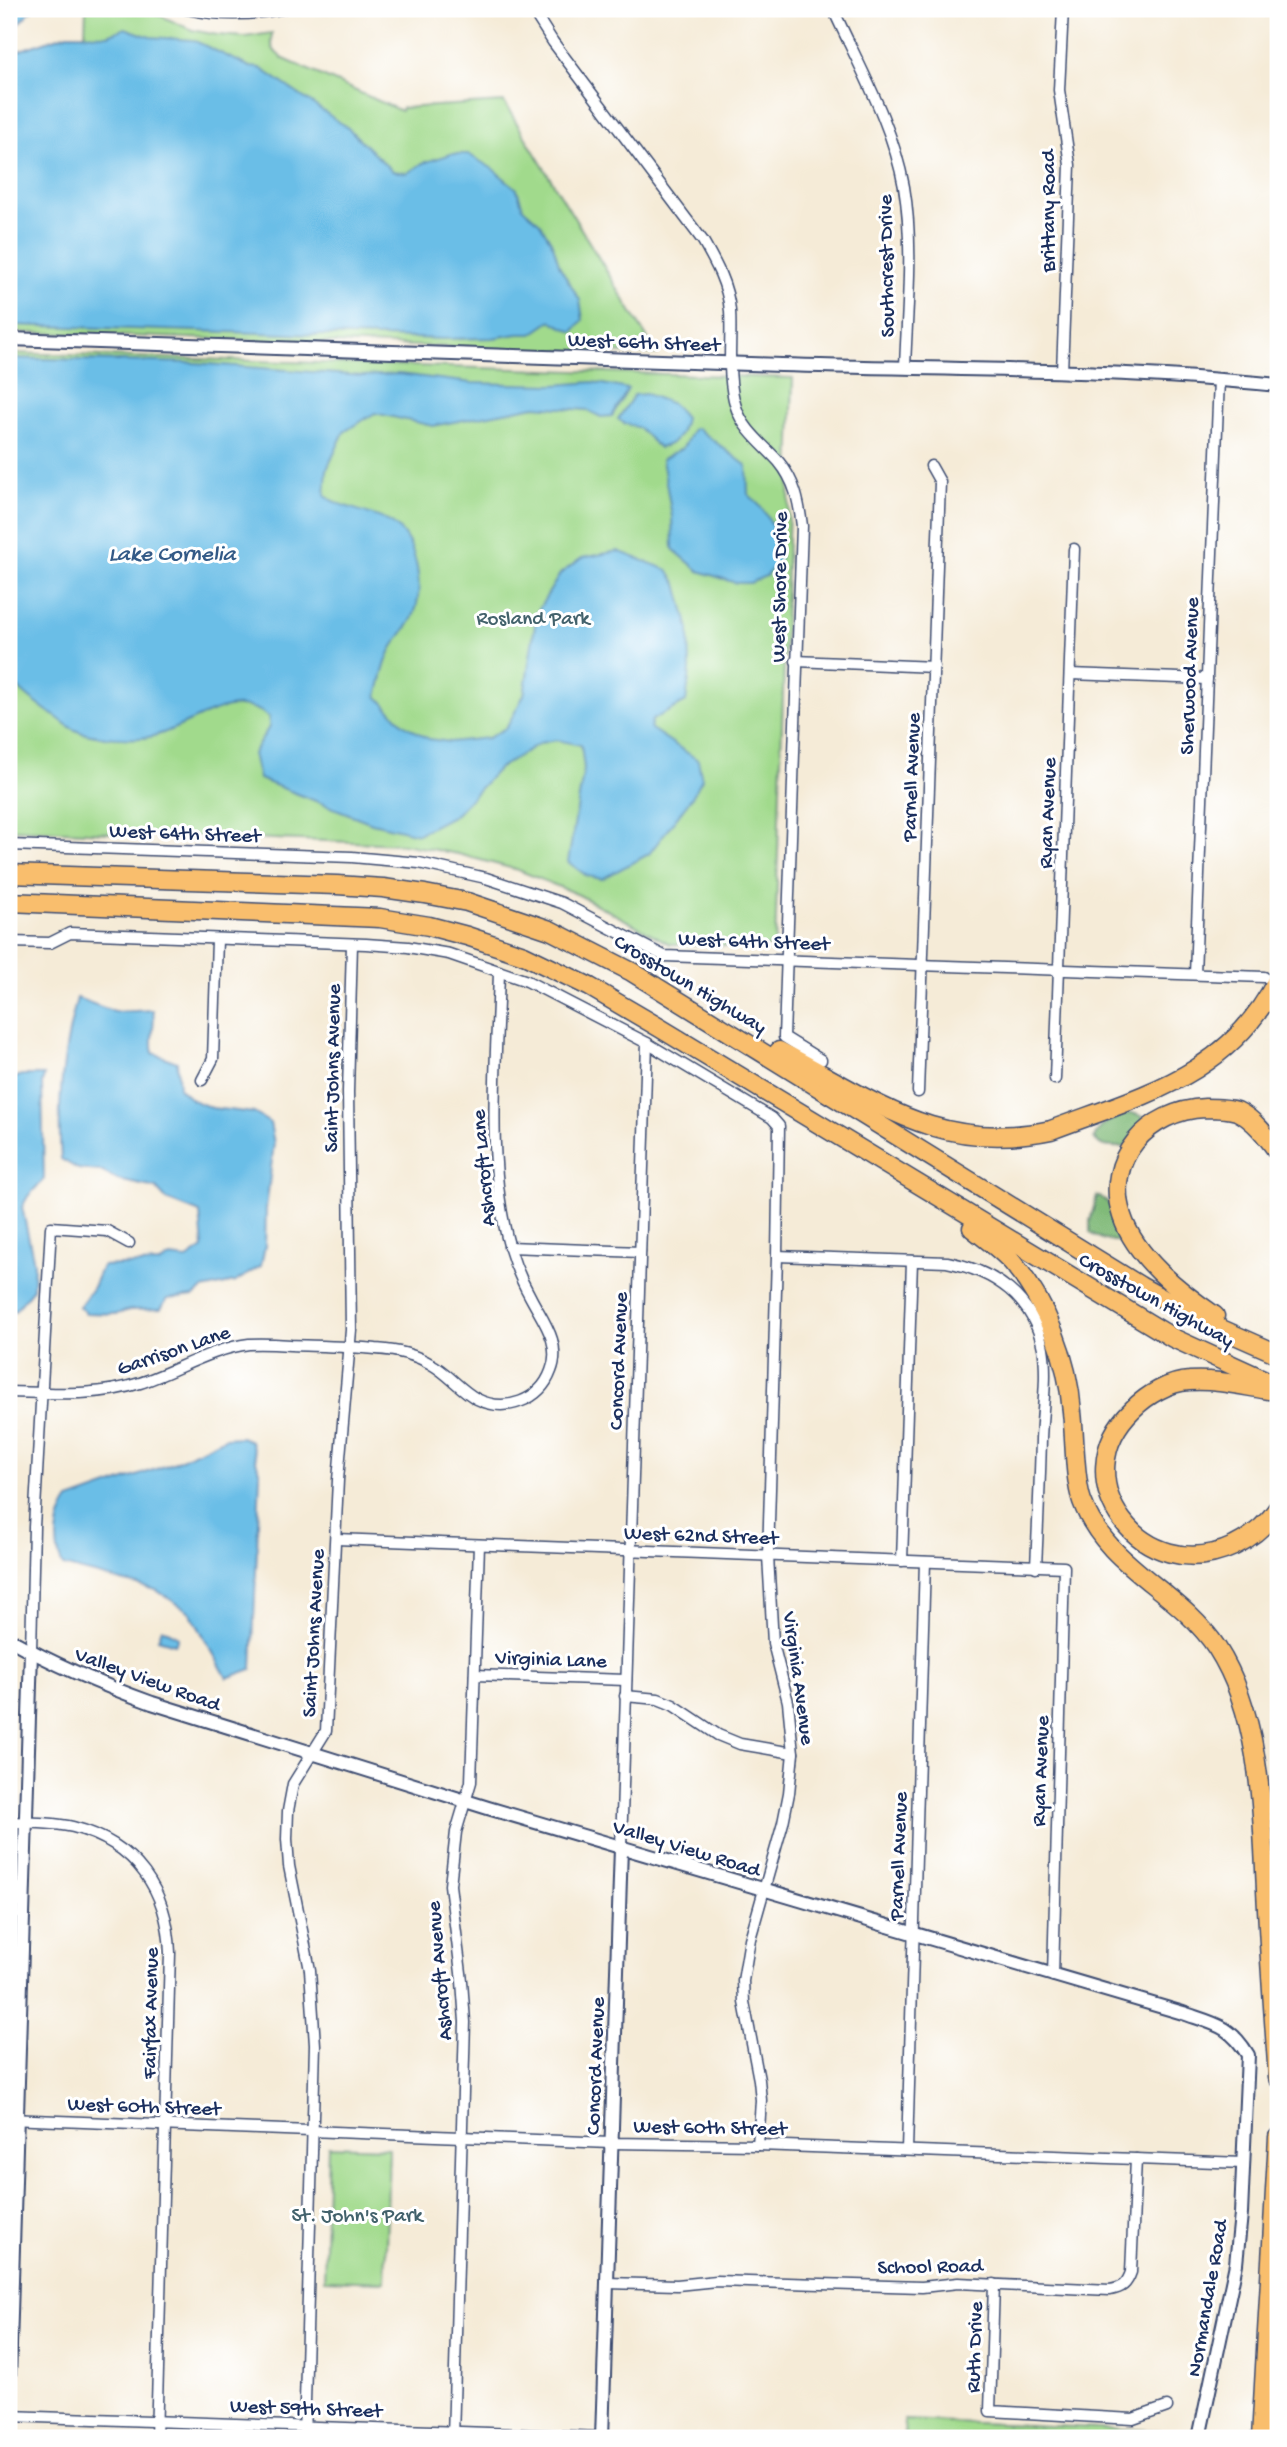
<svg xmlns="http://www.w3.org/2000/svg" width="1287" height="2447" viewBox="0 0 1287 2447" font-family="'Gochi Hand',sans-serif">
	<rect width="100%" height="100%" fill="#fff"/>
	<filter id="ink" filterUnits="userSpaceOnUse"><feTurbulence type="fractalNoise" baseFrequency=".0143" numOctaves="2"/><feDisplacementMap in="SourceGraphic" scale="14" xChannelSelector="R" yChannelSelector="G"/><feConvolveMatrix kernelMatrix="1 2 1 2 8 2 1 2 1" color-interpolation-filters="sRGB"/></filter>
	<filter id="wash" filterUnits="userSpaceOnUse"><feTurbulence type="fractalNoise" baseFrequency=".00686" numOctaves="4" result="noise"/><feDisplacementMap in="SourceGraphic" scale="28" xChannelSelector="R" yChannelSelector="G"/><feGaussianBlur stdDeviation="1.57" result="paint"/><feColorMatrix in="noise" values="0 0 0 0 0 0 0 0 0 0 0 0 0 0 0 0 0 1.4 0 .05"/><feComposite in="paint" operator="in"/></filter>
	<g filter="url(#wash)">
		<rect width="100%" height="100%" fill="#f5ebd7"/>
		<g fill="#a1da8c" stroke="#5e8475" stroke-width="2">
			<path d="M 86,9 L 146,9 L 192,30 L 218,35 L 245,37 L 272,33 C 270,46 273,52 284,59 L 401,111 L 402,108 L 504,102 L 657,354 L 9,332 L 9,54 L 68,34 L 85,34 Z"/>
			<polygon points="9,353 793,378 775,947 670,944 579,895 518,870 458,854 403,844 9,829"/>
			<polygon points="328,2146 389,2148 385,2282 324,2280"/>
			<polygon points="905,2420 1169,2431 1189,2432 1188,2438 904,2438"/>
		</g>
		<g fill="#80ba78" stroke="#4e746b" stroke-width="2">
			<path d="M 1132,1113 L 1142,1116 L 1145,1123 L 1125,1147 C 1112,1147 1103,1149 1094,1139 C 1099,1123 1117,1116 1132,1113 Z"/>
			<path d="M 1097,1196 C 1113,1200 1123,1226 1124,1242 L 1104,1240 L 1090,1233 L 1090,1221 Z"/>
		</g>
		<g fill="#6bbee7" stroke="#4376a2" stroke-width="2">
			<polygon points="9,9 32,9 17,26 9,32"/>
			<polygon points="125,28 150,37 193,40 250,67 260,68 348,128 392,171 407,173 423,163 451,154 468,154 493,169 517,189 523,208 540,223 553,245 560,267 580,300 583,320 573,332 551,321 532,334 518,334 493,338 443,339 9,325 9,54 68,34 108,35"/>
			<path d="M 9,358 L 196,363 L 363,376 L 399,374 L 472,383 L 554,385 L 593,382 L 628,389 L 612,416 L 601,417 L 587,410 L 535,406 L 433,426 L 375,413 L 344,432 L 327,469 L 325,495 C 336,508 374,511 393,524 C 419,543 425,592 412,619 C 406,630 397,639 391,650 C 384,663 381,682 377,696 L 403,724 L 429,739 L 450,742 L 488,738 L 507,727 L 524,695 L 537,612 L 560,574 L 582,558 L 618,551 L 668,570 L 677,584 L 689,629 L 690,670 L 686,702 L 652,720 L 650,728 L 698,760 L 702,779 L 692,797 L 649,854 L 602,879 L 587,876 L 568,862 L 584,768 L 581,745 L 556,740 L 540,743 L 498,769 L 456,814 L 418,834 L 372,823 L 259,779 L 253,754 L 269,727 L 269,717 C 230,686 188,730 149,737 C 133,740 90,738 75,730 C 68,727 60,719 53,715 C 37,704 20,692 9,677 Z"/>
			<path d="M 646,394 L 673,404 L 685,418 C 681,436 677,443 659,448 L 639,428 L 624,423 L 618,419 L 634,395 Z"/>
			<path d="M 697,428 L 747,466 L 748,494 C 768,511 777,531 780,558 L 766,576 L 750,583 L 736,583 L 699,571 L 673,549 L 672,517 L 662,459 L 683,448 L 693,429 Z"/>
			<path d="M 77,998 L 115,1012 L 153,1010 C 156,1027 149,1038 153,1053 L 177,1062 L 179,1088 L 192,1100 L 212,1108 L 254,1113 L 270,1123 L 274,1143 L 266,1209 L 265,1246 L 261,1266 L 235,1282 L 203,1289 L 194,1296 L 167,1299 L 161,1309 L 129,1310 L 117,1314 L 86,1313 L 79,1307 L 93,1287 L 102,1266 L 160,1263 L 170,1257 L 187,1259 L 203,1248 L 200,1213 L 167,1200 L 156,1188 L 118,1180 L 101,1171 L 78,1169 L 61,1159 C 57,1106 63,1050 77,998 Z"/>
			<polygon points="22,1075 44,1075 42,1084 44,1179 28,1196 22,1207 34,1263 33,1289 15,1311 9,1309 9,1080"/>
			<path d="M 241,1437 L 251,1441 L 260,1475 L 252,1669 L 227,1678 L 190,1612 L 156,1590 L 63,1566 C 53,1547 56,1517 69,1500 L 173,1463 L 225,1438 Z"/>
			<polygon points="162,1628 179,1637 175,1644 158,1639"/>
		</g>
	</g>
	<g filter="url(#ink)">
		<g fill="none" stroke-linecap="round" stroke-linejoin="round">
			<defs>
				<g id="minor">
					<path d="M 186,9 C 219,16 249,16 282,9"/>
					<path d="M 532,9 L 553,42 L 703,241 C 715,262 728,285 730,311 C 732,343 726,376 736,407 C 743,430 764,445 779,462 C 795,481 799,502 802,526 L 784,1037 L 821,1060"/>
					<path d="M 833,9 C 859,66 893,125 904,187 C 914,246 907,308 905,368"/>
					<polyline points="1062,372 1070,165 1059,90 1063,9"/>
					<polyline points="796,661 934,667"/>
					<polyline points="1070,674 1207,679"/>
					<polyline points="9,845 352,857 419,863 486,878 562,903 664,956 1264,977"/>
					<polyline points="9,942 50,943 70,933 366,944 408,947 449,954 527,981 647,1043 772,1118 779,1126 777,1256 768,1556 773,1643 788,1702 793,1753 789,1793 783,1823 750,1939 743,1981 744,2002 759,2080 761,2100 758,2145"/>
					<polyline points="1195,974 1219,379"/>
					<polyline points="1055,1079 1074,549"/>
					<polyline points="202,1080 213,1059 217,940"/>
					<polyline points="918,1092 940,482 931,466"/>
					<polyline points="509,1247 640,1252"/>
					<path d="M 777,1256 L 947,1262 C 995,1271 1033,1298 1043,1348 C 1048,1377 1042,1410 1041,1439 C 1040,1481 1038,1524 1036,1567"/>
					<path d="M 9,1392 C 52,1393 97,1397 140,1383 C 174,1372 213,1348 249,1344 C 263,1343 277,1344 291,1345 C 319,1346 347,1346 376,1349 C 395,1350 414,1354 431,1364 C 448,1373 460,1390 477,1399 C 505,1413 540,1401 551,1371 C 562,1344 543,1321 531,1298 C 522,1282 515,1266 510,1249 C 485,1160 497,1062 499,971"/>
					<polyline points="336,1539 1064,1567 1053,1976"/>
					<polyline points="902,1561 912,1261"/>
					<polyline points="31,1651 34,1527 51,1227 107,1231 129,1243"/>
					<polyline points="475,1675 626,1680"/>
					<polyline points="625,1696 658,1699 673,1705 718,1735 740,1744 793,1753"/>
					<path d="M 9,1822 C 30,1823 52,1822 73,1827 C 136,1843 168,1891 170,1953 L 156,2438"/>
					<polyline points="621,1847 647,1043"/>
					<polyline points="9,2119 610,2143 758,2145 1243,2163"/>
					<polyline points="907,2150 925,1562"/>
					<path d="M 608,2283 L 677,2285 L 716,2281 L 922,2287 L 958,2283 L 1110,2290 C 1122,2288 1127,2284 1131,2272 L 1136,2159"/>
					<polyline points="994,2284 990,2411 1133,2419 1167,2407"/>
					<polyline points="9,2416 602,2437"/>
					<polyline points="304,2438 315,2045 310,1970 289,1866 287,1839 288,1811 293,1784 326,1731 338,1480 351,1330 348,1092 352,944"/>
					<polyline points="453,2438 465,2022 462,1981 450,1885 456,1832 471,1782 479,1545"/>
				</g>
				<g id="tertiary">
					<path d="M 9,339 C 266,347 523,357 781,365 C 947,370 1113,368 1278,385"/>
					<path d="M 9,1639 C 55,1665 102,1685 152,1703 L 488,1808 L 1183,2013 C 1215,2024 1230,2025 1248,2055 L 1241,2214 L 1236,2264 L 1199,2438"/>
					<polyline points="9,2380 31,1651"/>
					<polyline points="602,2438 621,1847"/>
				</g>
				<g id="motorway">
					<polyline points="9,874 337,885 383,888 425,894 467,902 550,930 632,972 1140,1286 1201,1320 1278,1354"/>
					<polyline points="9,902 380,918 429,926 467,936 524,955 590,987 660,1028 1173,1338 1278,1386"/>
					<path d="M 779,1051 C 874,1100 937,1154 1051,1130 C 1143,1095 1231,1075 1278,978"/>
					<path d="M 972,1228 C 986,1239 1000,1249 1012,1262 C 1047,1303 1068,1359 1072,1412 C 1075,1437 1074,1479 1082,1501 C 1106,1567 1180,1591 1217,1648 C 1264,1721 1262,1824 1267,1909 C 1270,1966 1274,2022 1278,2078"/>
					<path d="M 1215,1316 C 1180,1292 1135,1257 1122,1216 C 1103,1159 1149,1110 1205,1108 C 1214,1108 1228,1108 1237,1111 C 1254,1119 1267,1137 1278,1152"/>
					<path d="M 1269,1390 C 1243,1386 1216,1379 1189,1381 C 1169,1382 1147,1395 1133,1409 C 1060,1479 1143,1589 1234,1546 C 1252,1537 1267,1525 1278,1508"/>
					<polyline points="1261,2438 1278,2137"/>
				</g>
			</defs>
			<use href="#minor" stroke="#3c4b70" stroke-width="13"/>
			<use href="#tertiary" stroke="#3c4b70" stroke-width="16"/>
			<use href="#motorway" stroke="#3c4b70" stroke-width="21"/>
			<use href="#minor" stroke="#fff" stroke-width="10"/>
			<use href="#tertiary" stroke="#fff" stroke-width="12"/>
			<use href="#motorway" stroke="#f9be6d" stroke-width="18"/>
		</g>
	</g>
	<g text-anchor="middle" stroke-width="6" stroke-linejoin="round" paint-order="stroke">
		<g font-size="21" fill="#1b2f5e" stroke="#fff">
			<text transform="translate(1047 211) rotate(-90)" y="7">Brittany Road</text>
			<text transform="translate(885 266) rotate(-91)" y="7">Southcrest Drive</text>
			<text transform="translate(644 341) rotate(2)" y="7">West 66th Street</text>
			<text transform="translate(778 587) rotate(-89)" y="7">West Shore Drive</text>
			<text transform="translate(1188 676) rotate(-88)" y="7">Sherwood Avenue</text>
			<text transform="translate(910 777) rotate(-88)" y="7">Parnell Avenue</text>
			<text transform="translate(1046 813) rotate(-88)" y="7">Ryan Avenue</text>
			<text transform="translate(185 832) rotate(2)" y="7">West 64th Street</text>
			<text transform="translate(754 940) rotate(2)" y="7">West 64th Street</text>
			<text transform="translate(691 983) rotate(31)" y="7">Crosstown Highway</text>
			<text transform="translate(331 1068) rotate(-89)" y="7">Saint Johns Avenue</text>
			<text transform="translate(482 1168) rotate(-95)" y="7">Ashcroft Lane</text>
			<text transform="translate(1157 1299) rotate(29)" y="7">Crosstown Highway</text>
			<text transform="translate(173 1349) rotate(-19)" y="7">Garrison Lane</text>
			<text transform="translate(617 1361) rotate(-88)" y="7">Concord Avenue</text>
			<text transform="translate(701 1534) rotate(2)" y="7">West 62nd Street</text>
			<text transform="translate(312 1633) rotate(-87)" y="7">Saint Johns Avenue</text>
			<text transform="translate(551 1658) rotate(2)" y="7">Virginia Lane</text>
			<text transform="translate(148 1678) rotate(20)" y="7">Valley View Road</text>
			<text transform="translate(800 1678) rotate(82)" y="7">Virginia Avenue</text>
			<text transform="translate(1039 1771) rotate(-88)" y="7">Ryan Avenue</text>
			<text transform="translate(687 1847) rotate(17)" y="7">Valley View Road</text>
			<text transform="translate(897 1856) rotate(-88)" y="7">Parnell Avenue</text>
			<text transform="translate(438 1971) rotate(-95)" y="7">Ashcroft Avenue</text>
			<text transform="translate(149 2013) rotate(-89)" y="7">Fairfax Avenue</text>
			<text transform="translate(594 2066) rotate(-88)" y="7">Concord Avenue</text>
			<text transform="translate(144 2105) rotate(2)" y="7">West 60th Street</text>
			<text transform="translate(710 2126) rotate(1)" y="7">West 60th Street</text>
			<text transform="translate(930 2265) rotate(-1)" y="7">School Road</text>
			<text transform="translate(1206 2298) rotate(-80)" y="7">Normandale Road</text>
			<text transform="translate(973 2347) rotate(-88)" y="7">Ruth Drive</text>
			<text transform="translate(306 2407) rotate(2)" y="7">West 59th Street</text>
		</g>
		<g font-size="21" fill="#43626c" stroke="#fff">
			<text x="533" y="624">Rosland Park</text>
			<text x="357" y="2221">St. John's Park</text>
		</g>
		<g font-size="23" font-style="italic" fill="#335a87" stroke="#fff">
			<text x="172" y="560">Lake Cornelia</text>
		</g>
	</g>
	<rect width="1287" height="2447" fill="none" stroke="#fff" stroke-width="35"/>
</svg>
